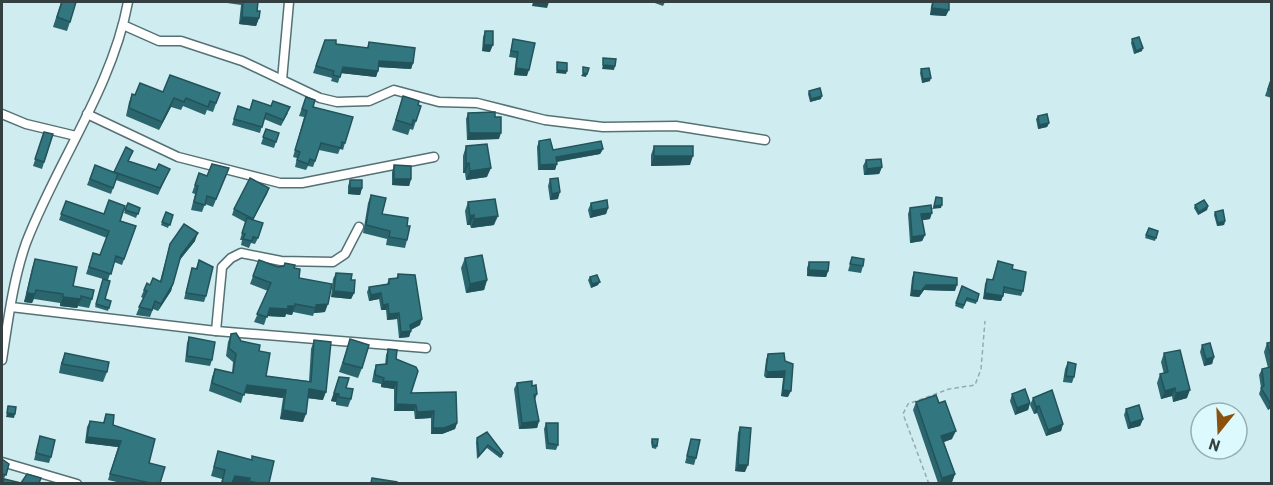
<svg xmlns="http://www.w3.org/2000/svg" width="1273" height="485" viewBox="0 0 1273 485" font-family="Barlow,sans-serif">
	<rect width="100%" height="100%" fill="#cfedf1"/>
	<g fill="none" stroke-linecap="round" stroke-linejoin="round">
		<defs>
			<g id="minor">
				<polyline points="123,25 159,41 181,41 242,61 320,98 337,102 369,101 394,90 439,102 477,103 545,120 603,127 676,126 765,140"/>
				<polyline points="282,80 289,2"/>
				<polyline points="2,114 26,124 76,136"/>
				<polyline points="87,114 178,157 280,183 302,183 434,157"/>
				<polyline points="11,307 216,331 426,348"/>
				<polyline points="216,331 222,267 231,258 241,253 281,261 333,262 345,254 359,227"/>
				<path d="M 2,360 C 8,321 13,280 26,243 C 57,162 112,88 128,2"/>
				<polyline points="2,462 77,484"/>
			</g>
		</defs>
		<use href="#minor" stroke="#567174" stroke-width="11"/>
		<polyline stroke="#94acaf" stroke-width="1.5" stroke-dasharray="4.5 3" stroke-linecap="butt" points="929,484 903,414 908,404 949,389 975,385 981,369 985,321"/>
		<use href="#minor" stroke="#fff" stroke-width="8"/>
	</g>
	<g fill="#2b666e">
		<polygon points="61,2 70,22 67,31 53,27"/>
		<polygon points="227,2 258,2 257,11 259,18 256,26 239,24 241,5 227,3"/>
		<polygon points="652,2 665,2 663,6"/>
		<polygon points="932,2 946,16 930,15 931,7"/>
		<polygon points="485,31 490,52 482,51 483,37"/>
		<polygon points="513,39 527,76 514,75 516,58 509,57"/>
		<polygon points="1132,39 1142,51 1134,54 1131,43"/>
		<polygon points="325,40 336,44 367,48 369,42 413,63 411,69 379,67 376,77 341,73 338,83 331,81 332,78 313,73"/>
		<polygon points="921,69 930,81 922,83 920,73"/>
		<polygon points="1272,76 1272,98 1265,96"/>
		<polygon points="809,91 821,99 810,102 808,94"/>
		<polygon points="163,92 220,93 213,112 207,110 205,115 183,106 181,110 171,107 159,130 126,116 129,102 132,94 135,95"/>
		<polygon points="403,96 421,106 413,130 410,129 408,135 392,130"/>
		<polygon points="306,97 345,143 343,150 340,149 338,154 319,150 313,167 308,166 306,170 295,167 297,158 293,157 304,117 299,116"/>
		<polygon points="238,106 250,110 288,113 281,126 264,119 260,133 232,125"/>
		<polygon points="468,113 495,117 499,139 467,140 466,119"/>
		<polygon points="1038,116 1049,123 1047,127 1038,129 1036,119"/>
		<polygon points="266,129 279,133 274,148 261,144"/>
		<polygon points="44,132 53,134 42,169 33,166"/>
		<polygon points="539,141 553,150 603,149 600,154 557,162 555,170 538,170 537,147"/>
		<polygon points="466,146 487,177 466,180 465,173 463,173 463,156"/>
		<polygon points="654,146 690,165 651,166 651,155"/>
		<polygon points="133,151 128,162 156,170 170,169 158,195 116,180 111,194 87,185 95,165 113,172"/>
		<polygon points="866,160 882,167 879,174 864,175 863,166"/>
		<polygon points="394,165 411,179 409,186 392,185 392,172"/>
		<polygon points="229,168 213,207 205,204 202,212 191,210 195,194 192,193 199,173 207,176"/>
		<polygon points="550,179 558,199 550,200 548,186"/>
		<polygon points="350,180 362,188 360,195 348,194 348,186"/>
		<polygon points="269,188 253,220 258,238 255,244 251,243 249,248 241,245 242,240 240,240 245,222 232,215 234,209"/>
		<polygon points="371,195 382,214 407,226 407,240 405,248 386,245 387,239 363,233 368,203"/>
		<polygon points="66,201 136,226 122,265 114,262 108,280 105,299 111,301 108,311 95,307 103,279 86,274 93,253 100,255 107,238 59,220"/>
		<polygon points="468,202 494,225 471,228 470,225 467,225 465,211"/>
		<polygon points="128,203 140,208 136,218 124,213"/>
		<polygon points="591,203 608,208 606,214 590,218 588,210"/>
		<polygon points="1195,205 1208,206 1207,210 1198,215 1194,208"/>
		<polygon points="910,208 930,219 922,220 925,235 922,241 910,243 908,214"/>
		<polygon points="166,212 173,215 168,228 161,225"/>
		<polygon points="1215,212 1225,221 1224,225 1217,226 1214,215"/>
		<polygon points="1149,228 1158,231 1155,241 1145,238"/>
		<polygon points="195,241 179,261 171,291 158,311 153,309 150,317 136,315 143,298 141,297 144,290 150,285 160,281 170,244"/>
		<polygon points="852,257 863,266 861,273 848,271"/>
		<polygon points="465,258 487,280 484,290 466,293 461,268"/>
		<polygon points="35,259 92,299 89,308 78,306 77,308 60,306 60,303 34,299 32,303 24,302 32,268"/>
		<polygon points="199,260 206,296 204,302 184,299 192,268 196,268"/>
		<polygon points="259,260 278,267 284,266 285,263 294,268 299,278 325,312 314,313 313,316 293,312 292,315 286,314 285,317 267,316 264,325 254,322 268,291 250,284"/>
		<polygon points="998,261 1012,269 1023,291 1021,296 1004,293 1001,301 983,299 985,284 987,279 992,280"/>
		<polygon points="809,262 828,271 826,277 807,276 807,268"/>
		<polygon points="914,272 955,291 924,290 919,297 910,296 912,278"/>
		<polygon points="336,273 354,293 351,299 331,297 333,279"/>
		<polygon points="398,274 420,325 411,330 409,337 399,338 397,319 387,320 386,310 381,310 379,299 369,301 367,292 369,287 387,284 389,279 396,279"/>
		<polygon points="590,277 598,285 591,288 588,280"/>
		<polygon points="962,286 979,294 976,304 966,301 963,309 955,306"/>
		<polygon points="231,334 241,341 259,351 266,376 309,381 311,349 314,340 323,400 308,398 303,422 280,419 283,398 244,393 241,403 209,391 212,377 215,369 232,373 233,362 226,356 228,342"/>
		<polygon points="189,337 212,360 210,366 185,362 187,343"/>
		<polygon points="350,339 362,368 358,378 339,372"/>
		<polygon points="1272,342 1272,407 1268,410 1259,394 1261,388 1259,375 1262,369 1268,368 1264,352 1267,343"/>
		<polygon points="1202,345 1214,357 1212,364 1204,366 1200,352"/>
		<polygon points="388,349 396,359 411,393 457,423 455,429 442,434 431,434 431,418 415,419 414,411 394,411 394,389 381,387 381,384 372,382 374,371 376,365 385,365 386,355"/>
		<polygon points="65,353 107,372 103,382 59,373 61,363"/>
		<polygon points="784,353 788,397 781,396 783,378 766,378 764,376 766,360 768,354"/>
		<polygon points="1164,353 1187,398 1173,402 1172,396 1161,399 1157,383 1160,374 1164,374 1161,362"/>
		<polygon points="1068,362 1074,377 1072,383 1063,382 1065,369"/>
		<polygon points="339,377 346,388 351,399 348,407 336,405 336,402 331,401"/>
		<polygon points="517,383 532,386 537,394 535,400 539,421 537,428 519,429 514,389"/>
		<polygon points="1012,394 1030,403 1028,410 1015,415 1010,401"/>
		<polygon points="1033,398 1063,424 1061,431 1046,436 1037,413 1034,414 1030,405"/>
		<polygon points="916,402 952,439 944,442 955,474 952,482 948,483 938,483 913,410"/>
		<polygon points="1126,409 1143,419 1140,426 1128,429 1124,415"/>
		<polygon points="106,414 113,425 149,463 160,483 121,483 108,480 118,447 85,443 87,427 90,421 103,423"/>
		<polygon points="546,423 558,445 556,450 546,449 544,429"/>
		<polygon points="740,427 745,472 735,471 738,433"/>
		<polygon points="40,436 51,457 49,463 34,460"/>
		<polygon points="477,438 503,453 502,457 500,458 487,448 477,459 476,442"/>
		<polygon points="652,439 657,446 656,449 652,448 651,442"/>
		<polygon points="691,439 696,458 694,465 685,463"/>
		<polygon points="218,451 269,483 221,483 222,479 211,476"/>
		<polygon points="2,459 9,464 4,479 21,483 43,483 2,483"/>
	</g>
	<g fill="#23535a">
		<polygon points="533,2 549,2 547,8 532,6"/>
		<polygon points="932,8 949,10 946,16 930,15"/>
		<polygon points="242,17 259,18 256,26 239,24"/>
		<polygon points="484,45 493,45 490,52 482,51"/>
		<polygon points="1143,48 1142,51 1134,54 1136,51"/>
		<polygon points="379,61 413,63 411,69 377,67"/>
		<polygon points="603,65 615,66 614,70 602,69"/>
		<polygon points="343,67 378,71 376,77 340,73"/>
		<polygon points="516,68 529,70 527,76 514,75"/>
		<polygon points="557,70 567,71 566,74 556,73"/>
		<polygon points="583,73 587,74 586,77 581,76"/>
		<polygon points="931,78 930,81 922,83 923,79"/>
		<polygon points="822,96 821,99 810,102 811,99"/>
		<polygon points="174,98 171,107 159,130 162,122"/>
		<polygon points="1049,123 1047,127 1038,129 1039,125"/>
		<polygon points="469,133 501,133 499,139 467,140"/>
		<polygon points="603,149 600,154 554,162 556,157"/>
		<polygon points="654,156 693,156 690,165 651,166"/>
		<polygon points="469,163 465,173 463,173 466,164"/>
		<polygon points="557,164 555,170 538,170 540,165"/>
		<polygon points="882,167 879,174 864,175 867,169"/>
		<polygon points="491,168 487,177 466,180 470,171"/>
		<polygon points="394,179 411,179 409,186 392,185"/>
		<polygon points="269,188 267,194 250,225 253,219"/>
		<polygon points="350,188 362,188 360,195 348,194"/>
		<polygon points="560,192 558,199 550,200 552,194"/>
		<polygon points="942,205 941,208 932,209 934,206"/>
		<polygon points="1208,206 1207,210 1198,215 1199,212"/>
		<polygon points="608,208 606,214 590,218 592,211"/>
		<polygon points="932,213 930,219 918,221 921,214"/>
		<polygon points="474,215 470,225 467,225 470,216"/>
		<polygon points="498,216 494,225 471,228 474,219"/>
		<polygon points="1225,221 1224,225 1217,226 1218,223"/>
		<polygon points="198,233 195,241 178,262 181,255"/>
		<polygon points="925,235 922,241 910,243 912,237"/>
		<polygon points="809,270 828,271 826,277 807,276"/>
		<polygon points="487,280 484,290 466,293 470,284"/>
		<polygon points="600,282 598,285 591,288 592,284"/>
		<polygon points="173,284 171,291 158,311 161,304"/>
		<polygon points="926,285 957,285 955,291 924,290 919,297 910,296 912,290"/>
		<polygon points="334,291 354,293 351,299 331,297"/>
		<polygon points="27,293 35,294 32,303 24,302"/>
		<polygon points="381,293 379,299 369,301 371,295"/>
		<polygon points="985,293 1003,296 1001,301 983,299"/>
		<polygon points="63,297 81,299 77,308 60,306"/>
		<polygon points="328,304 325,312 314,313 316,305"/>
		<polygon points="388,304 386,310 381,310 383,305"/>
		<polygon points="288,306 295,306 292,315 286,314 285,317 267,316 270,308"/>
		<polygon points="399,313 397,319 387,320 389,314"/>
		<polygon points="422,319 420,325 408,331 410,325"/>
		<polygon points="411,331 409,337 399,338 401,332"/>
		<polygon points="1214,357 1212,364 1204,366 1206,359"/>
		<polygon points="785,371 783,378 766,378 768,372"/>
		<polygon points="383,381 397,382 394,389 381,387"/>
		<polygon points="247,385 286,390 283,398 244,393"/>
		<polygon points="1175,388 1172,396 1161,399 1165,391"/>
		<polygon points="309,389 326,392 323,400 306,398"/>
		<polygon points="783,390 791,391 788,397 781,396"/>
		<polygon points="1190,390 1187,398 1173,402 1176,393"/>
		<polygon points="334,393 339,394 336,402 331,401"/>
		<polygon points="1272,402 1272,407 1268,410 1270,403"/>
		<polygon points="1030,403 1028,410 1015,415 1017,408"/>
		<polygon points="396,404 416,405 414,411 394,411"/>
		<polygon points="1039,406 1037,413 1034,414 1036,407"/>
		<polygon points="283,410 306,414 303,422 280,419"/>
		<polygon points="434,411 431,418 415,419 417,412"/>
		<polygon points="7,413 15,414 14,418 6,417"/>
		<polygon points="1143,419 1140,426 1128,429 1130,423"/>
		<polygon points="539,421 537,428 519,429 522,423"/>
		<polygon points="457,423 455,429 442,434 431,434 433,428"/>
		<polygon points="1063,424 1061,431 1046,436 1048,430"/>
		<polygon points="956,431 952,439 938,444 941,436"/>
		<polygon points="87,437 121,441 118,447 85,443"/>
		<polygon points="738,465 748,465 745,472 735,471"/>
		<polygon points="955,474 952,482 948,483 940,483 942,478"/>
		<polygon points="235,476 250,478 247,483 232,483"/>
	</g>
	<g fill="#327780" stroke="#23535a" stroke-width="1.5">
		<polygon points="62,2 76,2 70,22 57,17"/>
		<polygon points="243,2 258,2 257,11 260,11 259,18 242,17"/>
		<polygon points="933,2 949,2 949,10 932,8"/>
		<polygon points="485,31 493,31 493,45 484,45"/>
		<polygon points="1139,37 1143,48 1136,51 1132,39"/>
		<polygon points="513,39 535,43 529,70 516,68 518,52 511,51"/>
		<polygon points="325,40 336,40 336,44 368,48 369,42 415,48 413,63 379,61 378,71 343,67 340,77 333,75 334,71 316,66"/>
		<polygon points="603,58 616,59 615,66 603,65"/>
		<polygon points="557,62 567,63 567,71 557,70"/>
		<polygon points="583,67 589,68 587,74 583,73"/>
		<polygon points="929,68 931,78 923,79 921,69"/>
		<polygon points="170,75 220,93 216,103 210,101 208,107 186,98 184,102 174,98 162,122 129,108 132,94 135,95 140,83 163,92"/>
		<polygon points="1272,77 1272,91 1268,89"/>
		<polygon points="820,88 822,96 811,99 809,91"/>
		<polygon points="403,96 419,101 418,105 421,106 416,121 413,120 412,125 396,120"/>
		<polygon points="306,97 315,100 313,107 353,117 345,143 342,142 341,148 321,143 315,161 310,159 308,164 297,160 300,152 295,150 307,111 302,109"/>
		<polygon points="253,100 271,106 273,101 290,107 283,120 266,113 262,127 234,119 238,106 250,110"/>
		<polygon points="495,112 495,117 501,117 501,133 469,133 468,113"/>
		<polygon points="1047,114 1049,123 1039,125 1038,116"/>
		<polygon points="266,129 279,133 276,142 263,137"/>
		<polygon points="44,132 53,134 44,162 35,159"/>
		<polygon points="550,139 553,150 601,141 603,149 556,157 557,164 540,165 539,141"/>
		<polygon points="487,144 491,168 470,171 469,163 466,164 466,146"/>
		<rect x="654" y="146" width="39" height="10"/>
		<polygon points="126,147 133,151 128,161 156,170 159,164 170,169 160,188 114,172"/>
		<polygon points="881,159 882,167 867,169 866,160"/>
		<polygon points="212,164 229,168 216,199 207,196 205,205 194,202 198,186 195,185 199,173 207,176"/>
		<polygon points="95,165 118,174 113,188 90,179"/>
		<polygon points="394,165 411,166 411,179 394,179"/>
		<polygon points="250,178 269,188 253,219 234,209"/>
		<polygon points="558,178 560,192 552,194 550,179"/>
		<rect x="350" y="180" width="12" height="8"/>
		<polygon points="371,195 386,198 382,214 408,218 407,226 410,226 407,240 389,237 390,231 366,225"/>
		<polygon points="936,197 942,198 942,205 934,206"/>
		<polygon points="495,199 498,216 474,219 474,215 470,216 468,202"/>
		<polygon points="109,200 125,206 120,221 136,226 124,259 116,256 111,274 89,267 93,253 100,255 109,231 61,214 66,201 104,214"/>
		<polygon points="607,200 608,208 592,211 591,203"/>
		<polygon points="1204,200 1208,206 1199,212 1195,205"/>
		<polygon points="128,203 140,208 138,214 125,210"/>
		<polygon points="931,205 932,213 921,214 925,235 912,237 910,208"/>
		<polygon points="1223,210 1225,221 1218,223 1215,212"/>
		<polygon points="166,212 173,215 170,225 162,222"/>
		<polygon points="247,218 263,223 258,238 253,237 252,241 243,239 245,234 242,233"/>
		<polygon points="184,224 198,233 181,255 173,284 161,304 155,301 152,310 139,307 147,291 144,290 147,283 150,285 153,278 161,282 170,244"/>
		<polygon points="1149,228 1158,231 1156,238 1146,235"/>
		<polygon points="482,255 487,280 470,284 465,258"/>
		<polygon points="852,257 864,259 863,266 850,264"/>
		<polygon points="35,259 77,267 73,286 94,290 92,299 81,296 81,299 63,297 63,294 36,290 35,294 27,293"/>
		<polygon points="199,260 213,267 206,296 186,293 192,268 197,269"/>
		<polygon points="259,260 278,267 284,266 285,263 295,265 294,268 300,269 299,278 332,284 328,304 316,305 316,308 295,304 295,306 288,306 288,309 270,308 267,317 257,314 271,283 253,276"/>
		<polygon points="998,261 1013,265 1012,269 1026,272 1023,291 1004,287 1003,296 985,293 987,279 993,280"/>
		<polygon points="809,262 829,262 828,271 809,270"/>
		<polygon points="914,272 957,278 957,285 926,285 921,291 912,290"/>
		<polygon points="336,273 352,274 351,280 355,280 354,293 334,291"/>
		<polygon points="398,274 415,275 422,319 410,325 411,331 401,332 399,313 389,314 388,304 383,305 381,293 371,295 369,287 389,284 389,279 398,278"/>
		<polygon points="597,275 600,282 592,284 590,277"/>
		<polygon points="103,279 110,281 105,299 111,301 109,308 96,304"/>
		<polygon points="962,286 979,294 977,301 967,298 964,305 956,303"/>
		<polygon points="236,333 241,341 260,345 259,351 270,353 266,376 311,382 314,340 331,342 326,392 309,389 306,414 283,410 286,390 247,385 244,395 212,383 215,369 233,373 236,354 229,348 231,334"/>
		<polygon points="189,337 215,342 212,360 187,356"/>
		<polygon points="350,339 369,345 362,368 343,363"/>
		<polygon points="1272,342 1272,360 1267,343"/>
		<polygon points="1210,343 1214,357 1206,359 1202,345"/>
		<polygon points="388,349 397,350 396,359 416,367 418,371 411,393 456,392 457,423 444,428 433,428 434,411 417,412 416,405 396,404 397,382 383,381 384,378 375,375 376,365 387,364"/>
		<polygon points="1180,350 1190,390 1176,393 1175,388 1165,391 1160,374 1168,372 1164,353"/>
		<polygon points="65,353 109,362 107,372 62,364"/>
		<polygon points="784,353 785,361 793,364 791,391 783,390 785,371 768,372 766,370 768,354"/>
		<polygon points="1068,362 1076,364 1074,377 1066,376"/>
		<polygon points="1270,367 1272,371 1272,402 1270,403 1261,388 1264,386 1262,369"/>
		<polygon points="339,377 349,378 346,388 353,389 351,399 339,397 339,394 334,393"/>
		<polygon points="532,381 532,386 536,385 537,394 534,395 539,421 522,423 517,383"/>
		<polygon points="1025,389 1030,403 1017,408 1012,394"/>
		<polygon points="1052,390 1063,424 1048,430 1039,406 1036,407 1033,398"/>
		<polygon points="936,395 939,403 945,401 956,431 941,436 955,474 942,478 916,402"/>
		<polygon points="1139,405 1143,419 1130,423 1126,409"/>
		<polygon points="8,406 16,407 15,414 7,413"/>
		<polygon points="106,414 114,415 113,425 155,439 149,463 165,467 160,483 150,483 110,474 121,441 87,437 90,421 104,423"/>
		<polygon points="546,423 558,423 558,445 548,443"/>
		<polygon points="740,427 751,428 748,465 738,465"/>
		<polygon points="487,432 503,453 501,455 488,445 479,456 477,438"/>
		<polygon points="40,436 55,440 51,457 36,453"/>
		<polygon points="652,439 658,439 657,446 653,445"/>
		<polygon points="691,439 700,440 696,458 687,456"/>
		<polygon points="218,451 252,460 252,456 274,461 269,483 258,483 249,481 250,478 235,476 232,483 222,483 225,470 214,467"/>
		<polygon points="2,459 9,464 6,475 2,474"/>
		<polygon points="27,474 41,478 39,483 43,483 3,483 4,479 21,483"/>
		<polygon points="372,478 397,482 397,483 371,483"/>
	</g>
	<rect width="1273" height="485" fill="none" stroke="#333f41" stroke-width="6"/>
	<g transform="translate(1219 431) rotate(198)"><circle r="28" fill="#dcfafe" stroke="#98afb2" stroke-width="1.5"/>
	<path d="M0-4.5L10 22L0 15L-10 22Z" fill="#8c510d"/>
	<text y="-9" font-size="16" font-weight="bold" text-anchor="middle" fill="#333f41">N</text>
	</g>
</svg>
